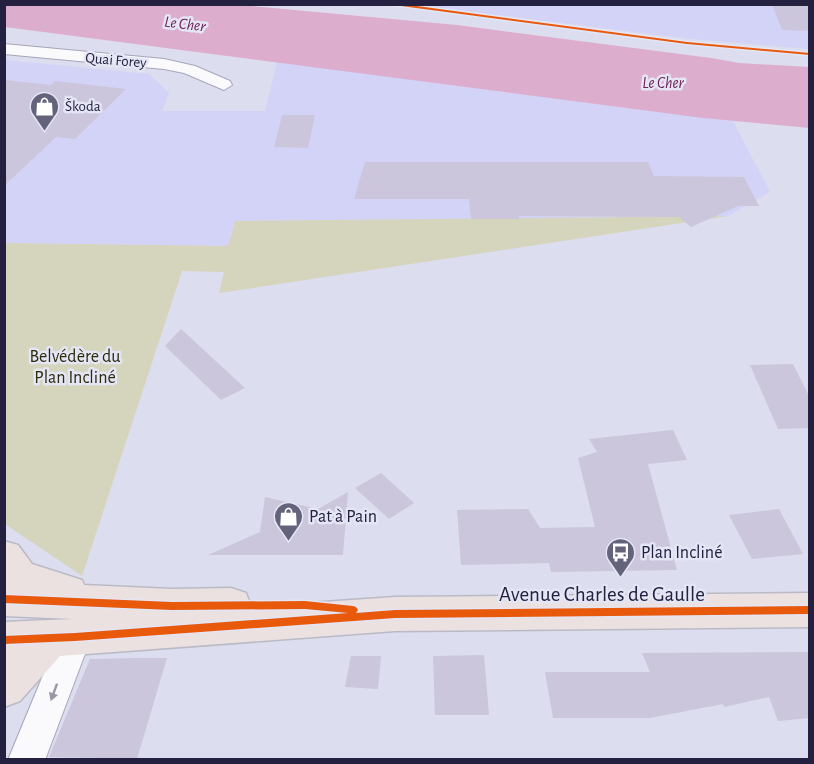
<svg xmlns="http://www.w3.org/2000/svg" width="814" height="764" viewBox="0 0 814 764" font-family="'Alegreya Sans',sans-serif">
	<rect width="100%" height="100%" fill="#dcddee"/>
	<g fill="#d2d3f7">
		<polygon points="413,5 809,5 809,49 691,39"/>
		<polygon points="5,60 149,74 169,93 162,111 265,111 277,62 733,121 770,192 728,216 235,221 228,246 5,243"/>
	</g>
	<polygon fill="#d5d4bc" points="728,216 219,293 224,272 182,271 82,576 5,524 5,243 228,246 235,221"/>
	<polygon fill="#ddadce" points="231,4 457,25 711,58 739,63 809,67 809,128 703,118 5,27 5,5"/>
	<g fill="#cbc6db">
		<polygon points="772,4 810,4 810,31 782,30"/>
		<polygon points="4,80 51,85 55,81 126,89 75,139 56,137 4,186"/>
		<polygon points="282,115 315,115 308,148 274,147"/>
		<polygon points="365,162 648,162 654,176 744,177 759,206 738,206 691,227 679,217 519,216 519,219 471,219 469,199 354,199"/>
		<polygon points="181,329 245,388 221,400 165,346"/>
		<polygon points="793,364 810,398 810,428 778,429 750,365"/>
		<polygon points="673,430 687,460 648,464 677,570 551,572 549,563 461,565 457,510 528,509 540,528 595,527 578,458 597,452 589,439"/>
		<polygon points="381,473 414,503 389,519 355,488"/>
		<polygon points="348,492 343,555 208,555 260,532 265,497 318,509"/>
		<polygon points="779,509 803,554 752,559 729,515"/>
		<polygon points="810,652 810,718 778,721 769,697 724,707 723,704 650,718 553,718 545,672 650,672 642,653"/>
		<polygon points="484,655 489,715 435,715 433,656"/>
		<polygon points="351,656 381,656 378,689 345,687"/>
		<polygon points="141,658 167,658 137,759 49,757 90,659"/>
	</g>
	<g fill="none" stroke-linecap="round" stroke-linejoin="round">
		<defs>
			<g id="minor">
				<polygon points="4,44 164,59 195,66 230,81 232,85 224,90 184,73 164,69 4,54"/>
				<polygon points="87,614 99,618 103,628 99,638 88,646 45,760 8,760 63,627 75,618"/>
			</g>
			<polygon id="primary" points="4,541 18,545 32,564 82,580 84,585 172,589 231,588 246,593 251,607 395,597 810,593 810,627 395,631 60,656 20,701 4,707 4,622 73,619 4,616"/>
		</defs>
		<use href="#minor" stroke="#a6a5bb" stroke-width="2"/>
		<use href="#primary" stroke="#babac7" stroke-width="3"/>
		<use href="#minor" fill="#fafafc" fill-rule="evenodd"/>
		<use href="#primary" fill="#eae1e0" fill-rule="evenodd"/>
		<defs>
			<g id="cycleway">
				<polygon points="386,4 402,4 687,42 810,53 810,55 687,44"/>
				<polygon points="4,595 172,602 305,601 353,606 356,607 358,610 356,613 395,610 810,606 810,614 395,618 75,641 4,644 4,636 75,633 348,613 305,609 172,610 4,603"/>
			</g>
		</defs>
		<use href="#cycleway" stroke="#e4e5f5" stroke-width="3"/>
		<use href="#cycleway" fill="#e8590c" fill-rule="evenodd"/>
	</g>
	<defs><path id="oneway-solid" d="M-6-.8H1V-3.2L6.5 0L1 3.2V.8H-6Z" transform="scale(1.5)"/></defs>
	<use fill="#9998a7" href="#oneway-solid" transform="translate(54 692) rotate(110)"/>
	<defs>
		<symbol id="shop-pin" viewBox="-11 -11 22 30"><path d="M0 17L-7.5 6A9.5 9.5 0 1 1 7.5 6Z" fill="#64637c" stroke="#e4e5f5"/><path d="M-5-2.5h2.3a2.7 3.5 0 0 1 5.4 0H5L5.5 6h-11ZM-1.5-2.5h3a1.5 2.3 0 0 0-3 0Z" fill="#fff"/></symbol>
		<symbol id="bus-pin" viewBox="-11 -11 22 30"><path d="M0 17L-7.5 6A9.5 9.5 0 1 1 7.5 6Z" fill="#64637c" stroke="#e4e5f5"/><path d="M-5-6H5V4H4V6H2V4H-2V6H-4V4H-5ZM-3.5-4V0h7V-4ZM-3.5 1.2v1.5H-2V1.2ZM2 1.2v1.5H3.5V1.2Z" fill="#fff"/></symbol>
	</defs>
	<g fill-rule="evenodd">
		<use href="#shop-pin" x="28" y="90" width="33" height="45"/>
		<use href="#shop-pin" x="272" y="500" width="33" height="45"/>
		<use href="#bus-pin" x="604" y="536" width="33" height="45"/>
	</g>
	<g text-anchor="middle" stroke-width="5" stroke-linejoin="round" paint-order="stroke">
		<g font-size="15" fill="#23213f" stroke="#e4e5f5">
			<text transform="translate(116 60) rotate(5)" y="5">Quai Forey</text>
		</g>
		<g font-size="15" fill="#23213f" stroke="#e4e5f5" text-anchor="start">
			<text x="65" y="111">Škoda</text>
		</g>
		<g font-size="16" font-style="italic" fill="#712256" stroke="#e4e5f5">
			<text transform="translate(185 23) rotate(7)" y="6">Le Cher</text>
			<text x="663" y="88">Le Cher</text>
		</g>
		<g font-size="18" fill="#2e2b0a" stroke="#e4e5f5">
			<text x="75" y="362">Belvédère du<tspan x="75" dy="21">Plan Incliné</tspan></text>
		</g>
		<g font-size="18" fill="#23213f" stroke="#e4e5f5" text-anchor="start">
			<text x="309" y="522">Pat à Pain</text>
			<text x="641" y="558">Plan Incliné</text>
		</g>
		<g font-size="21" fill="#23213f" stroke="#e4e5f5">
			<text x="602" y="601">Avenue Charles de Gaulle</text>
		</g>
	</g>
	<rect width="814" height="764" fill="none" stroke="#23213f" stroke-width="12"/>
</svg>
